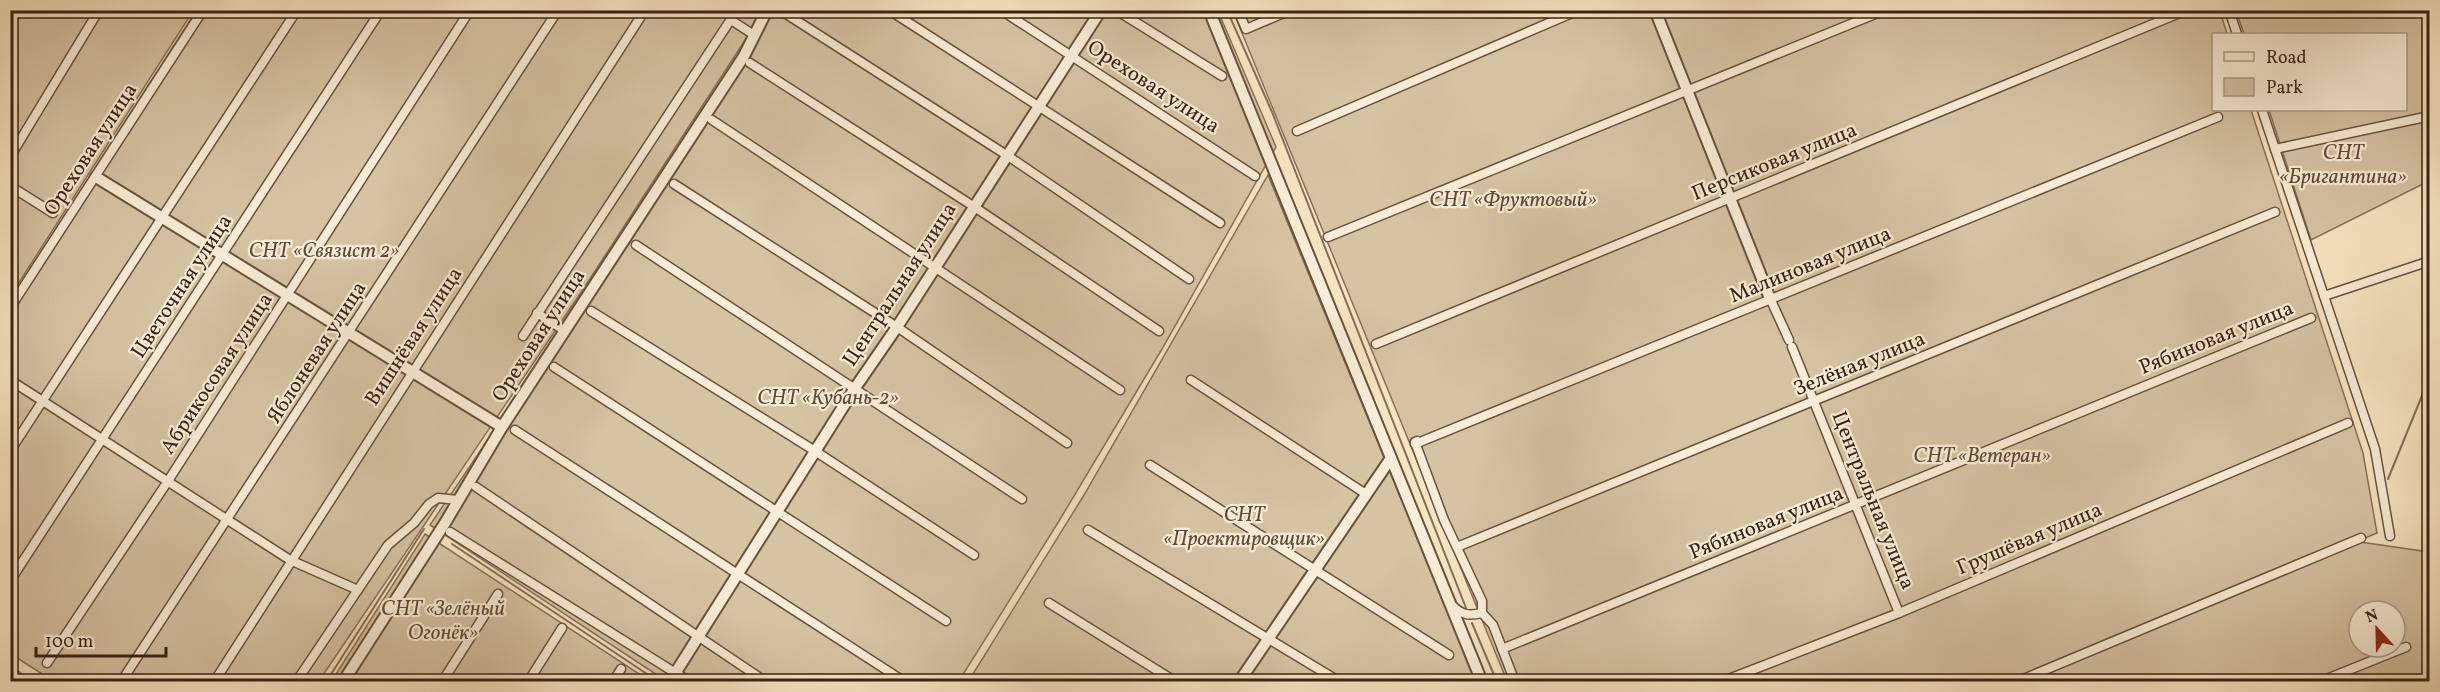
<svg xmlns="http://www.w3.org/2000/svg" width="2440" height="692" viewBox="0 0 2440 692" font-family="Vollkorn,serif">
	<rect width="100%" height="100%" fill="#f7e4c2"/>
	<filter id="stains"><feTurbulence type="fractalNoise" baseFrequency=".00333" numOctaves="4"/><feColorMatrix values="0 0 0 0 .2 0 0 0 0 .09 0 0 0 0 .02 0 0 0 .5 -.17"/></filter>
	<radialGradient id="worn" r=".72"><stop offset=".6" stop-color="#630" stop-opacity="0"/><stop offset="1" stop-color="#630" stop-opacity=".3"/></radialGradient>
	<g fill="#d6c3a4" stroke="#86725c" stroke-width="1.5" fill-rule="evenodd">
		<polygon points="11,11 193,11 11,295"/>
		<polygon points="196,11 764,11 582,291 319,681 53,681 11,654 10,300"/>
		<polygon points="767,11 1218,11 1276,147 1162,349 1059,521 959,681 666,681 430,525 546,354"/>
		<polygon points="1233,11 2220,11 2227,34 2214,34 2214,110 2251,110 2363,453 2377,533 2023,681 1507,681"/>
		<polygon points="2236,11 2429,11 2429,181 2311,240 2269,110 2406,110 2406,34 2244,34"/>
		<polygon points="1268,175 1476,681 968,682 1084,495"/>
		<polygon points="425,534 650,681 331,682"/>
		<path d="M 2360,542 L 2422,551 L 2429,622 L 2429,681 L 2028,682 ZM 2359,611 L 2395,611 L 2395,647 L 2359,647 Z"/>
	</g>
	<g fill="none" stroke-linecap="round" stroke-linejoin="round">
		<g stroke="#836f58" stroke-width="2">
			<polyline points="1227,10 1272,112 1466,608"/>
			<polyline points="2388,479 2430,376"/>
			<polyline points="452,544 659,682"/>
			<polyline points="1472,623 1497,682"/>
			<polyline points="10,666 34,682"/>
			<polyline points="326,682 424,529"/>
		</g>
		<defs>
			<g id="minor">
				<polyline points="780,10 1008,156 1189,279"/>
				<polyline points="889,10 1220,223"/>
				<polyline points="1001,10 1255,176"/>
				<polyline points="1116,10 1222,76"/>
				<polyline points="1238,10 1246,29 1291,10"/>
				<polyline points="2229,10 2237,34"/>
				<polyline points="731,20 754,35"/>
				<polyline points="750,63 973,206 1159,331"/>
				<polyline points="2262,110 2375,449 2390,536"/>
				<polyline points="712,120 1120,390"/>
				<polyline points="1297,131 1579,10"/>
				<polyline points="2275,149 2430,116"/>
				<polyline points="10,157 99,10"/>
				<polyline points="674,184 897,327 1067,443"/>
				<polyline points="10,186 53,213"/>
				<polyline points="1328,237 1885,10"/>
				<polyline points="636,245 1022,499"/>
				<polyline points="1769,296 1789,340"/>
				<polyline points="2324,296 2430,261"/>
				<polyline points="10,308 203,10"/>
				<polyline points="591,311 815,451 974,555"/>
				<polyline points="537,313 565,331"/>
				<polyline points="523,336 737,10"/>
				<polyline points="1376,344 2187,10"/>
				<polyline points="1792,347 1899,613"/>
				<polyline points="554,367 946,621"/>
				<polyline points="10,380 290,560 358,590"/>
				<polyline points="1191,380 1366,494"/>
				<polyline points="515,430 905,682"/>
				<polyline points="1417,441 1415,442 1444,520 1482,601 1482,613 1493,625 1515,682"/>
				<polyline points="1415,444 2218,117"/>
				<polyline points="10,451 297,10"/>
				<polyline points="1150,465 1449,655"/>
				<polyline points="476,487 766,682"/>
				<polyline points="1088,530 1340,682"/>
				<polyline points="450,532 690,682"/>
				<polyline points="1457,547 2275,212"/>
				<polyline points="10,581 381,10"/>
				<polyline points="1049,603 1176,682"/>
				<path d="M 1453,606 C 1462,615 1469,616 1482,613"/>
				<polyline points="1502,649 2311,318"/>
				<polyline points="47,663 168,481 470,10"/>
				<polyline points="121,682 558,10"/>
				<polyline points="214,682 645,10"/>
				<polyline points="296,682 388,545 414,523 429,504 438,498 458,500"/>
				<polyline points="442,682 498,594"/>
				<polyline points="528,682 562,628"/>
				<polyline points="613,682 621,669"/>
				<polyline points="1721,682 1899,613 2348,423"/>
				<polyline points="2016,682 2361,538"/>
				<polyline points="2319,682 2406,647"/>
			</g>
			<g id="tertiary">
				<polyline points="1209,10 1482,682"/>
				<polyline points="1655,10 1769,296"/>
				<polyline points="96,177 502,427"/>
				<polyline points="676,672 855,388 897,327 1101,10"/>
				<polyline points="343,682 445,523 502,427 744,56 767,10"/>
				<polyline points="1239,682 1391,458"/>
			</g>
		</defs>
		<use href="#minor" stroke="#67523f" stroke-width="11"/>
		<use href="#tertiary" stroke="#67523f" stroke-width="14"/>
		<use href="#minor" stroke="#faedd7" stroke-width="8"/>
		<use href="#tertiary" stroke="#faedd7" stroke-width="10"/>
	</g>
	<g text-anchor="middle" stroke-width="4.5" stroke-linejoin="round" paint-order="stroke">
		<g font-size="21" fill="#372213" stroke="#faedd7">
			<text transform="translate(1154 86) rotate(33)" y="7">Ореховая улица</text>
			<text transform="translate(90 149) rotate(-57)" y="7">Ореховая улица</text>
			<text transform="translate(1774 161) rotate(-22)" y="7">Персиковая улица</text>
			<text transform="translate(1810 264) rotate(-22)" y="7">Малиновая улица</text>
			<text transform="translate(899 284) rotate(-57)" y="7">Центральная улица</text>
			<text transform="translate(181 286) rotate(-57)" y="7">Цветочная улица</text>
			<text transform="translate(538 335) rotate(-57)" y="7">Ореховая улица</text>
			<text transform="translate(413 336) rotate(-57)" y="7">Вишнёвая улица</text>
			<text transform="translate(2216 337) rotate(-22)" y="7">Рябиновая улица</text>
			<text transform="translate(316 352) rotate(-57)" y="7">Яблоневая улица</text>
			<text transform="translate(1859 363) rotate(-22)" y="7">Зелёная улица</text>
			<text transform="translate(216 373) rotate(-57)" y="7">Абрикосовая улица</text>
			<text transform="translate(1874 500) rotate(68)" y="7">Центральная улица</text>
			<text transform="translate(1766 522) rotate(-22)" y="7">Рябиновая улица</text>
			<text transform="translate(2029 538) rotate(-23)" y="7">Грушёвая улица</text>
		</g>
		<g font-size="21" font-style="italic" fill="#5f4a37" stroke="#faedd7">
			<text x="2343" y="159">СНТ<tspan x="2343" dy="24">«Бригантина»</tspan></text>
			<text x="1513" y="206">СНТ «Фруктовый»</text>
			<text x="324" y="257">СНТ «Связист 2»</text>
			<text x="828" y="404">СНТ «Кубань-2»</text>
			<text x="1982" y="462">СНТ «Ветеран»</text>
			<text x="1244" y="521">СНТ<tspan x="1244" dy="24">«Проектировщик»</tspan></text>
			<text x="443" y="615">СНТ «Зелёный<tspan x="443" dy="24">Огонёк»</tspan></text>
		</g>
	</g>
	<rect width="2440" height="692" fill="none" stroke="#f7e4c2" stroke-width="36"/>
	<rect x="12" y="12" width="2416" height="668" fill="none" stroke="#372213" stroke-width="3"/>
	<rect x="18" y="18" width="2404" height="656" fill="none" stroke="#372213" stroke-width="1.5"/>
	<rect x="2212" y="33" width="195" height="78" fill="#faedd7" stroke="#ac9c89" stroke-width="1.5"/>
	<rect x="2224" y="52" width="30" height="9" fill="#faedd7" stroke="#ac9c89" stroke-width="1.5"/>
	<text x="2266" y="63" font-size="18" fill="#372213">Road</text>
	<rect x="2224" y="78" width="30" height="18" fill="#d6c3a4" stroke="#ac9c89" stroke-width="1.5"/>
	<text x="2266" y="93" font-size="18" fill="#372213">Park</text>
	<g transform="translate(2377 629) rotate(338)"><circle r="28" fill="#faedd7" stroke="#ac9c89" stroke-width="1.5"/>
	<path d="M0-4.5L10 22L0 15L-10 22Z" fill="#8f2418"/>
	<text y="-9" font-size="16" font-weight="bold" text-anchor="middle" fill="#372213">N</text>
	</g>
	<path d="M36 647v9h130v-9" fill="none" stroke="#372213" stroke-width="3"/>
	<text x="45" y="647" font-size="18" fill="#372213" stroke="#faedd7" stroke-width="4.5" paint-order="stroke">100 m</text>
	<rect width="100%" height="100%" filter="url(#stains)"/>
	<rect width="100%" height="100%" fill="url(#worn)"/>
</svg>
